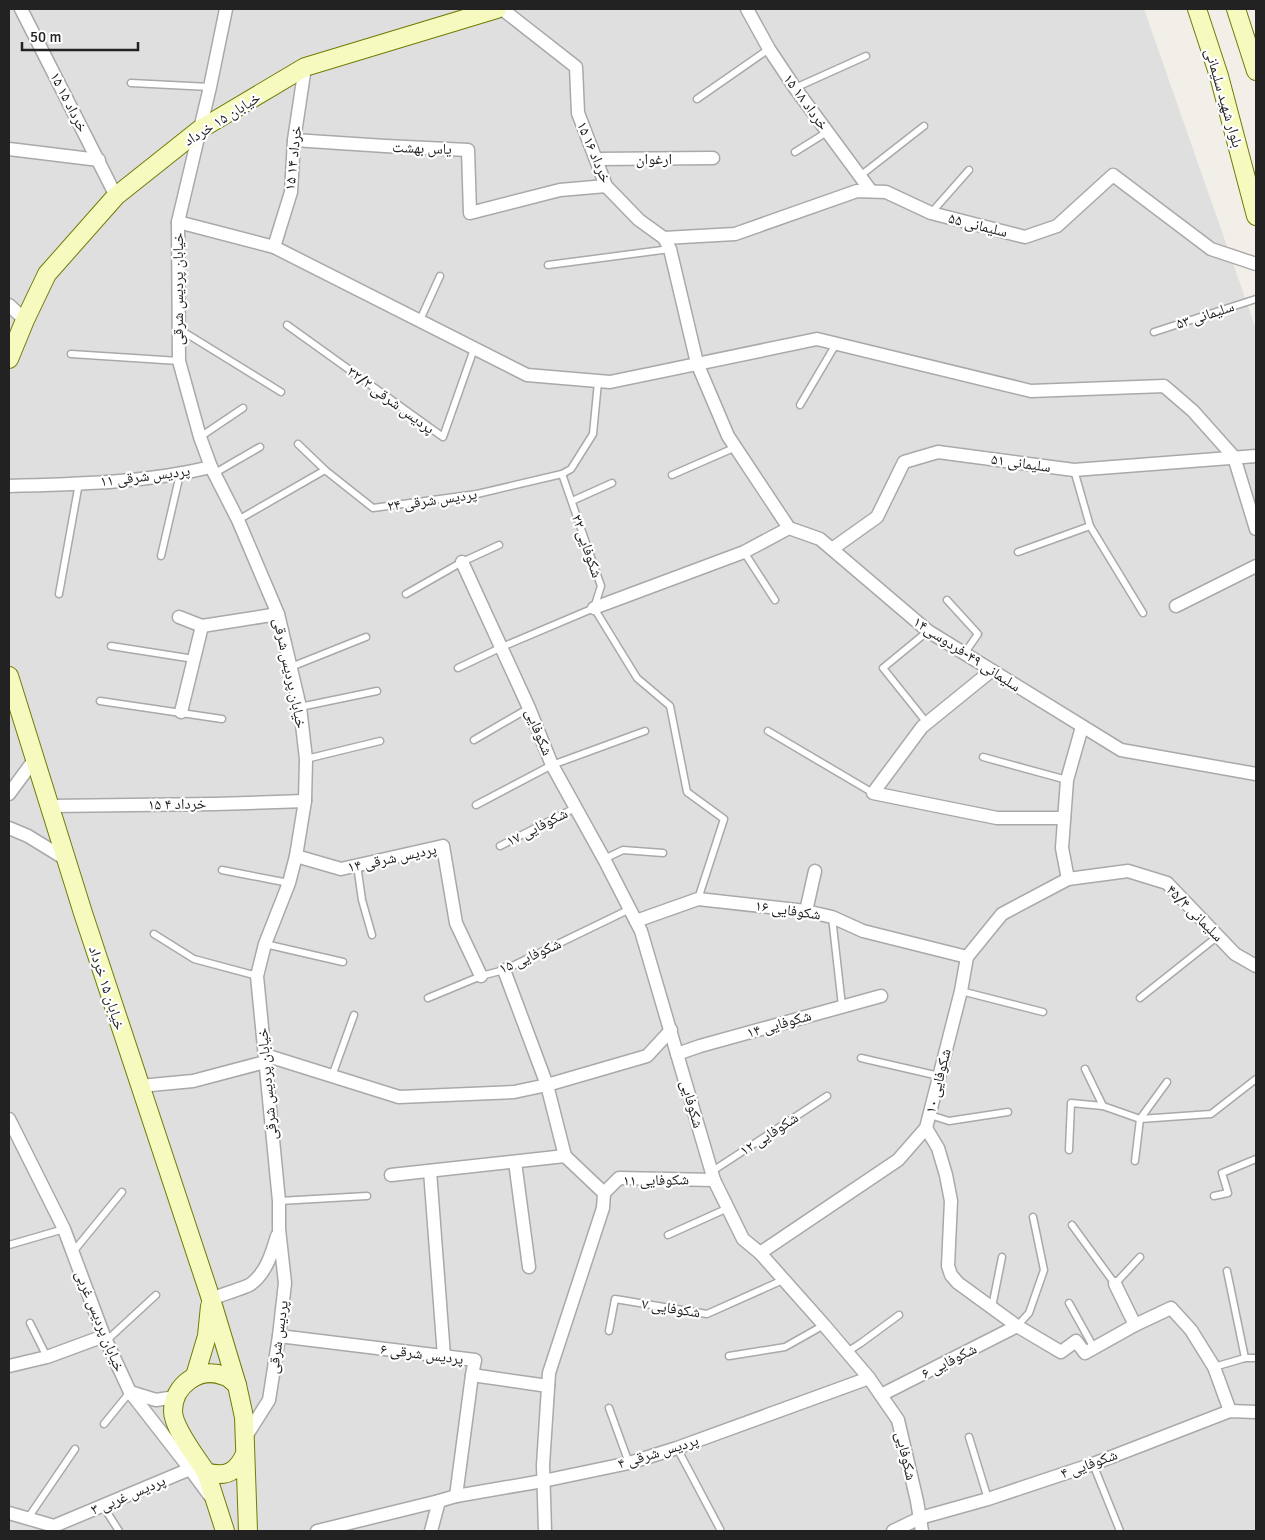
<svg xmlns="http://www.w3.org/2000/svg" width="1265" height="1540" viewBox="0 0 1265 1540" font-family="Signika,'Noto Naskh Arabic',sans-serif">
	<rect width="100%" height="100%" fill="#f2efe9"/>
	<polygon fill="#e0dfdf" points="9,9 1144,9 1256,329 1256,1531 9,1531"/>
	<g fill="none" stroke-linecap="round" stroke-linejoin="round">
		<defs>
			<g id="lane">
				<polyline points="131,83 210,87"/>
				<polyline points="795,88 866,56"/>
				<polyline points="697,99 769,49"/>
				<polyline points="795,152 827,132"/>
				<polyline points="860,176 924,126"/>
				<polyline points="931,213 969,170"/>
				<polyline points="548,265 670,249"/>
				<polyline points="420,320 440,276"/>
				<polyline points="287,325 443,437 474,349"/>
				<polyline points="179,329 281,392"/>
				<polyline points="1154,332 1256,299"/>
				<polyline points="71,354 179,361"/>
				<polyline points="800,405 836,344"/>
				<polyline points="200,437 243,408"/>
				<polyline points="298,444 325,470"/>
				<polyline points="1074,470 1090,526 1143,613"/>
				<polyline points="215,473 260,447"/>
				<polyline points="672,475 736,447"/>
				<polyline points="572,501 612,483"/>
				<polyline points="238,520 325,470 373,508 477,494 562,474 571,469 593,434 598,382"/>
				<polyline points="744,552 775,600"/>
				<polyline points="1018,552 1090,526"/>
				<polyline points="161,556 180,474"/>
				<polyline points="59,594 79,483"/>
				<polyline points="406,594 462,562 499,545"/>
				<polyline points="947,600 978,634 964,654"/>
				<polyline points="594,608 637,678 670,706 687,792 724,819 698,899"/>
				<polyline points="111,646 194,659"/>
				<polyline points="291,667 366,637"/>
				<polyline points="458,668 502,647 594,608 601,586 562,474"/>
				<polyline points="100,701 222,719"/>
				<polyline points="300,707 377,691"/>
				<polyline points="927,723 883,668 928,631"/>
				<polyline points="768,731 873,793"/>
				<polyline points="474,740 529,708"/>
				<polyline points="983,757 1067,780"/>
				<polyline points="306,759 380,741"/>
				<polyline points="476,805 552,765 645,731"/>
				<polyline points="500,846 575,808"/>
				<polyline points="604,859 623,850 663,853"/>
				<polyline points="357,865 362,900 372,935"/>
				<polyline points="222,870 289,883"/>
				<polyline points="832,917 842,1006"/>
				<polyline points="154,934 194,959 257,976"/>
				<polyline points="265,944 343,962"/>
				<polyline points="961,991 1043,1012"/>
				<polyline points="428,998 481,976 504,970 630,909"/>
				<polyline points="1140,998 1218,936"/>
				<polyline points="861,1058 939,1076"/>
				<polyline points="1085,1069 1103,1106"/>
				<polyline points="332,1076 354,1015"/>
				<polyline points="930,1115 949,1121 1008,1112"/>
				<polyline points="1069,1150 1071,1103 1103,1106 1140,1119 1211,1114 1256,1079"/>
				<polyline points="1135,1161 1140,1119 1167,1082"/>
				<polyline points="711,1172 827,1096"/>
				<polyline points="1214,1196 1228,1193 1222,1173 1256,1159"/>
				<polyline points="279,1201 367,1196"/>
				<polyline points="1072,1225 1115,1284 1140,1257"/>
				<polyline points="668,1235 728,1208"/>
				<polyline points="9,1245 64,1229"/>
				<polyline points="73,1252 122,1192"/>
				<polyline points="1227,1271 1245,1358"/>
				<polyline points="1069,1303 1094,1348"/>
				<polyline points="992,1307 1002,1257"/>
				<polyline points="30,1323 47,1357"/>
				<polyline points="1017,1326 1029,1313 1044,1270 1033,1217"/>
				<polyline points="609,1331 615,1299 707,1314 783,1280"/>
				<polyline points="106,1341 156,1295"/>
				<polyline points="847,1352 861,1343 899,1315"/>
				<polyline points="729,1356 785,1347 824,1325"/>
				<polyline points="1214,1367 1245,1358 1256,1358"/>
				<polyline points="609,1408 629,1463"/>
				<polyline points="104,1424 130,1392"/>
				<polyline points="969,1437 988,1499"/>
				<polyline points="677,1448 720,1529"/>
				<polyline points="1093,1464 1120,1531"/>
				<polyline points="103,1506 119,1531"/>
				<polyline points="28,1518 75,1449"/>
			</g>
			<g id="street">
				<polyline points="21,9 116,196"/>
				<polyline points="226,9 210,87 178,222 179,361 200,437 211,467 238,520 278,614 300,707 306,759 305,801 296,856 289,883 265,944 257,976 279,1201 279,1229 285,1283 279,1336 269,1400 245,1438"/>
				<polyline points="502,9 576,67 578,113 606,186 639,220 664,238 670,249 697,363 728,436 789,528 820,539 928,631 1121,750 1256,774"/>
				<polyline points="747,9 769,49 795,88 871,191"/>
				<polyline points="294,140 385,146 468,150 470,213 560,190 606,186"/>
				<polyline points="9,149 99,160"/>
				<polyline points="596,159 713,158"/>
				<polyline points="178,222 274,247 527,375 610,382 817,339 1031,391 1164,386 1193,411 1234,457 1256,529"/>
				<polyline points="664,238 735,234 857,191 886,192 931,213 1025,237 1057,226 1113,175 1211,249 1256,264"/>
				<polyline points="274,247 291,192 294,140 305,67"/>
				<polyline points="9,305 25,320"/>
				<path d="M 9,486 C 76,484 145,483 211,467"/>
				<polyline points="832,549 877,517 904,462 938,452 1074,470 1256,456"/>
				<polyline points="462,562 529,708 552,765 604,859 641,931 714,1180 743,1239 760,1253 824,1325 869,1378 898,1420 917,1501 922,1531"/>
				<polyline points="1176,606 1256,566"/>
				<polyline points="594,608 744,552 789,528"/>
				<polyline points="179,617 202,626 278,614"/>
				<polyline points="991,671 922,727 873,793 997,818 1064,818"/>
				<polyline points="181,712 202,626"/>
				<polyline points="9,794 34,760"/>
				<polyline points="50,806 215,804 305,801"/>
				<polyline points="9,828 28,836 67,860"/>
				<polyline points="296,856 341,869 443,846 456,923 481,976"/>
				<polyline points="1068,879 1062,848 1067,780 1082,727"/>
				<polyline points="806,911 815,871"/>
				<polyline points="636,921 698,899 806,911 832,917 863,931 967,957"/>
				<polyline points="504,970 547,1085 565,1156 604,1193 603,1208 549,1373 543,1465 545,1531"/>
				<polyline points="677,1054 700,1046 881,996"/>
				<polyline points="265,1055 399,1097 514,1092 547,1085 647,1056 671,1030"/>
				<polyline points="140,1086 193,1081 265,1062"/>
				<polyline points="9,1119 64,1229 104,1336 130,1392 190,1469 210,1496"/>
				<polyline points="926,1128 938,1148 946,1175 951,1201 948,1266 951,1275 958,1283 1017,1326 1061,1352 1076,1341 1085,1353 1135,1325 1171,1308 1191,1330 1214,1367 1230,1411"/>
				<polyline points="515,1162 529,1267"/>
				<polyline points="430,1171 444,1356"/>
				<polyline points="391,1175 565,1156"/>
				<polyline points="604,1193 619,1178 714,1180"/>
				<polyline points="760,1253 898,1160 926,1128 961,991 967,957 1002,914 1068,879 1128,871 1167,883 1235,954 1256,966"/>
				<polyline points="1115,1284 1135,1325"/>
				<path d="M 211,1299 C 220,1295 245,1288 251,1284 C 266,1273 272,1253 277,1236"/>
				<polyline points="279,1336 475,1360 472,1375 548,1386"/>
				<polyline points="9,1366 47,1357 104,1336"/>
				<polyline points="130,1392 156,1400 175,1397"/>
				<polyline points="881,1395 1017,1326"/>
				<polyline points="456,1496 472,1375"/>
				<polyline points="9,1513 54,1526 190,1469"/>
				<polyline points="317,1531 439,1501"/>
				<polyline points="431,1531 439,1501 456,1496 543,1481 629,1463 677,1448 869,1378"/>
				<polyline points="893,1531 920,1518 988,1499 1093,1464 1230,1411 1256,1412"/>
			</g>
			<g id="secondary">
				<polyline points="1197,9 1219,76 1256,216"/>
				<polyline points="1236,9 1256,71"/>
				<polyline points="9,359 25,320 47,274 116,196 199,130 305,67 497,9"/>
				<polyline points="9,676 83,913 211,1299 237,1385"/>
				<polyline points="195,1376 207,1336 210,1306"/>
				<path d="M 245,1454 C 237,1472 226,1478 206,1472 C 197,1458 173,1428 173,1411 C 173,1385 200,1366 224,1376 C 229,1377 233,1382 237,1385 L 244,1417 L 248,1531"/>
				<polyline points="206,1472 225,1531"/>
			</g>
		</defs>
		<use href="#lane" stroke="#a9a9a9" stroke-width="9"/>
		<use href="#street" stroke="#a9a9a9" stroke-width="15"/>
		<use href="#secondary" stroke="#707d05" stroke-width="20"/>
		<use href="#lane" stroke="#fff" stroke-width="6"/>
		<use href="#street" stroke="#fff" stroke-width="12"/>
		<use href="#secondary" stroke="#f7fabf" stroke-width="18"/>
	</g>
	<g text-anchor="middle" stroke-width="4.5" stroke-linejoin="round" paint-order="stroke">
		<g font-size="15" fill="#222" stroke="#fff">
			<text transform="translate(1224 98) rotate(74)" y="5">بلوار شهید سلیمانی</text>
			<text transform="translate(69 102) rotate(63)" y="5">۱۵ خرداد ۱۵</text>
			<text transform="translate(806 102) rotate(54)" y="5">۱۵ خرداد ۱۸</text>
			<text transform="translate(222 119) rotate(-32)" y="5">خیابان ۱۵ خرداد</text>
			<text transform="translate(422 148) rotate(2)" y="5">یاس بهشت</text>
			<text transform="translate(594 152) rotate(67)" y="5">۱۵ خرداد ۱۶</text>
			<text transform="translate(293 158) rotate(-84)" y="5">۱۵ خرداد ۱۴</text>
			<text x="654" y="164">ارغوان</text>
			<text transform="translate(978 225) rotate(14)" y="5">سلیمانی ۵۵</text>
			<text transform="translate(178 289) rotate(-90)" y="5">خیابان پردیس شرقی</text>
			<text transform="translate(1205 315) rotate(-18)" y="5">سلیمانی ۵۳</text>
			<text transform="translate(391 400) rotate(36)" y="5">پردیس شرقی ۳۲/۲</text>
			<text transform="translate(1021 463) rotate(8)" y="5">سلیمانی ۵۱</text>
			<text transform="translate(145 476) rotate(-7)" y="5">پردیس شرقی ۱۱</text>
			<text transform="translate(432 500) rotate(-8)" y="5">پردیس شرقی ۲۴</text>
			<text transform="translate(587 546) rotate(71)" y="5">شکوفایی ۲۲</text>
			<text transform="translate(967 654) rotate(33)" y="5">سلیمانی ۴۹-فردوسی۱۴</text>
			<text transform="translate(290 673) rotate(78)" y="5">خیابان پردیس شرقی</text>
			<text transform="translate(539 732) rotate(68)" y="5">شکوفایی</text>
			<text transform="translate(177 804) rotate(-1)" y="5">۱۵ خرداد ۴</text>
			<text transform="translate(537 827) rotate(-27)" y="5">شکوفایی ۱۷</text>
			<text transform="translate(392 858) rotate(-12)" y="5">پردیس شرقی ۱۴</text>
			<text transform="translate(788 910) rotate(8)" y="5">شکوفایی ۱۶</text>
			<text transform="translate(1195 913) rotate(45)" y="5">سلیمانی ۴۵/۴</text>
			<text transform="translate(530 956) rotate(-24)" y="5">شکوفایی ۱۵</text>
			<text transform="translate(107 988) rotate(72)" y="5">خیابان ۱۵ خرداد</text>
			<text transform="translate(779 1024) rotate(-16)" y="5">شکوفایی ۱۴</text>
			<text transform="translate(938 1081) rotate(-76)" y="5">شکوفایی ۱۰</text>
			<text transform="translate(267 1084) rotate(-95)" y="5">خیابان پردیس شرقی</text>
			<text transform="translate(692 1104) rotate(74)" y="5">شکوفایی</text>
			<text transform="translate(769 1134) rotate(-33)" y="5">شکوفایی ۱۲</text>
			<text transform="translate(656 1180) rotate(-1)" y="5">شکوفایی ۱۱</text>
			<text transform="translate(671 1308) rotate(9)" y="5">شکوفایی ۷</text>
			<text transform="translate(100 1321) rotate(68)" y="5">خیابان پردیس غربی</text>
			<text transform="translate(278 1337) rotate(-82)" y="5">پردیس شرقی</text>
			<text transform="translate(422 1354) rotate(7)" y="5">پردیس شرقی ۶</text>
			<text transform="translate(949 1361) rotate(-27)" y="5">شکوفایی ۶</text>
			<text transform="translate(658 1452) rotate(-17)" y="5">پردیس شرقی ۴</text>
			<text transform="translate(906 1456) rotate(77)" y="5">شکوفایی</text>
			<text transform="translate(1089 1464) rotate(-20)" y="5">شکوفایی ۴</text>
			<text transform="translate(128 1495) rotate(-23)" y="5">پردیس غربی ۳</text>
		</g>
	</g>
	<rect width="1265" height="1540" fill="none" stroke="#222222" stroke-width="20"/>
	<path d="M22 42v8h116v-8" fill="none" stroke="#222222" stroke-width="2.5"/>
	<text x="30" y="42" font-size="15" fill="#222222" stroke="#ffffff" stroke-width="4" paint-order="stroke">50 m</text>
</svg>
